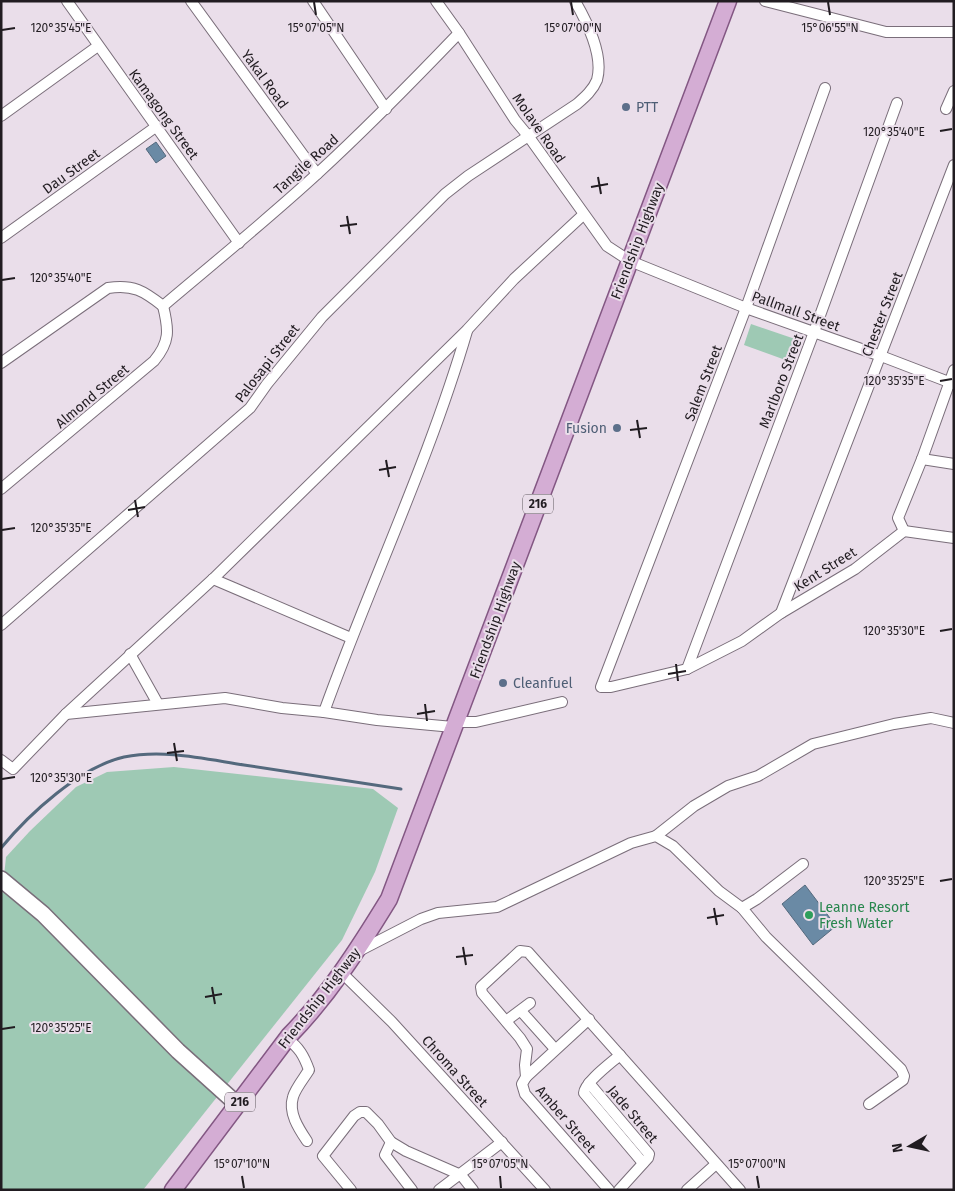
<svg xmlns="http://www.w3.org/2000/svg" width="955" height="1191" viewBox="0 0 955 1191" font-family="'Fira Sans',sans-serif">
	<rect width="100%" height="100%" fill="#eadeea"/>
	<g fill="#9ec9b4">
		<polygon points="751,324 798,340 791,362 744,345"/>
		<polygon points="174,767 373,789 398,808 375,872 342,940 143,1190 1,1190 1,920 2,895 6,857 30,831 76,787 107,772"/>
	</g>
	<g fill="#6a8aa5" stroke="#54697d">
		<polygon points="156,142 166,156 156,163 146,149"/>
		<polygon points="805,885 836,926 813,945 782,904"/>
	</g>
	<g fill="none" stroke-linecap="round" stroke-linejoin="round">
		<path stroke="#54697d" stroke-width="3" d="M 1,848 C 29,814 80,767 124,757 C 164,749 205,759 244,765 C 297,773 349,781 401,789"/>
		<defs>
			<g id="street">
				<polyline points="67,1 239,243"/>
				<polyline points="191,1 317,174"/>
				<polyline points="313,1 386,109"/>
				<polyline points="436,1 459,33 515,120 529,137 607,246 630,261 746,308 881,356 954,384"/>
				<polyline points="765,1 886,32 954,32"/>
				<polyline points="825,88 746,308 601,687 611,687 687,669 742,641 781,613 855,569 904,531"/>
				<polyline points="946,109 954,91"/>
				<polyline points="1,116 98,46"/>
				<polyline points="1,238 157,126"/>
				<path d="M 163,306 C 215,262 268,219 318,173 C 367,128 413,81 459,33"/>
				<path d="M 1,363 L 108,288 C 133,284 144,291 163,306"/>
				<polyline points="922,459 954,464"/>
				<path d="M 1,489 L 154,361 C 170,342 169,330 163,306"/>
				<polyline points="904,531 898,518 922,459 954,370"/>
				<polyline points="904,531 954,538"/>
				<polyline points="213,579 351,638"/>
				<polyline points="781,613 954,165"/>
				<path d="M 1,625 L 250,408 L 267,384 L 322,317 L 445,194 L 468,176 L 577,104 C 585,97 593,90 597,80 C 604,55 587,22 575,1"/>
				<polyline points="130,654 158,704"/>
				<polyline points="687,669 814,332 897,103"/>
				<path d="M 324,712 C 370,584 429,461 467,331"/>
				<polyline points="66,714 225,698 282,708 324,712 377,720 453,727"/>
				<polyline points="455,722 476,722 562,702"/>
				<polyline points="1,760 13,769 66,714 213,579 467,330 514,279 583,215"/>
				<polyline points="656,836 694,806 728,786 758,776 813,744 894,724 931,718 954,723"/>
				<polyline points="742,908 766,937 901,1069 904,1076 903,1080 869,1104"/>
				<polyline points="357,952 421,919 438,913 497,907 631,843 656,836 673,846 719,891 742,908 757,899 803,864"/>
				<polyline points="342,973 392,1022 545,1190"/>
				<polyline points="521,1011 555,1049"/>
				<polyline points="506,1021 530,1003"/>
				<path d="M 287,1039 C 299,1047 304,1056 309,1070 C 304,1078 295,1089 293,1097 C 288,1113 299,1129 307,1141"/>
				<path d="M 620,1055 C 611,1063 585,1082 584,1093 L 643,1163"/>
				<polyline points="526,1077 589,1019"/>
				<polyline points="589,1083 649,1154 648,1158 619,1190"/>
				<polyline points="391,1142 385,1155 412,1190"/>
				<polyline points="351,1190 323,1156 354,1116 360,1112 366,1112 378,1124 391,1142 406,1151 461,1175 473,1190"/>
				<polyline points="439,1190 502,1142"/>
				<polyline points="609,1190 525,1094 522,1084 526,1077 525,1065 527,1049 520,1038 482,993 481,987 520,951 528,952 536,961 740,1190"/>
				<polyline points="687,1190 716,1164"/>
			</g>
			<polyline id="secondary" points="1,879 43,914 178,1051 238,1105"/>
			<path id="primary" d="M 173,1190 L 289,1036 C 329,995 359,948 389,899 L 728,1"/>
		</defs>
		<use href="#street" stroke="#7a6e7a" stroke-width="12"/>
		<use href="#secondary" stroke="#7a6e7a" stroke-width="18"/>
		<use href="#primary" stroke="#835783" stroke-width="19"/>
		<use href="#street" stroke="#fff" stroke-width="10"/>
		<use href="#secondary" stroke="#fff" stroke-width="15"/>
		<use href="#primary" stroke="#d4add4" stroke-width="16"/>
	</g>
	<path fill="none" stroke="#211c21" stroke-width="2" d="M 314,2 L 316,15M 571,2 L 573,15M 828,2 L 830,15M 2,30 L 15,28M 940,131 L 952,129M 598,177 L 601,194M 591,187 L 608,184M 347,216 L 350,234M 340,226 L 357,224M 2,280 L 15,278M 940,381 L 952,379M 637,420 L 640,438M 630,430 L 647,428M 386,460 L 389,477M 379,470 L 396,467M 135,500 L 138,517M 128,510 L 145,507M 2,530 L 15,528M 940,631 L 952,629M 676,664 L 678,681M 668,674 L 686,671M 425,704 L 427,721M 417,714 L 435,711M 174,743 L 177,761M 167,753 L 184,751M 2,779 L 15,777M 940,881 L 952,879M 714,908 L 717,925M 707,918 L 724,915M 463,947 L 466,965M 456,957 L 473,955M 212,987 L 215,1004M 205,997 L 222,994M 2,1029 L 15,1027M 242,1176 L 244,1188M 500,1176 L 501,1188M 757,1176 L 759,1188"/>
	<g fill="#5c6f8a" stroke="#eadeea" stroke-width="2">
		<circle cx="626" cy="107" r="5"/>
		<circle cx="617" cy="428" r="5"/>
		<circle cx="503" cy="683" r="5"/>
	</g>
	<circle fill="#2e9e5b" stroke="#eadeea" stroke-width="2" cx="809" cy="915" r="5"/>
	<g text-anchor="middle" stroke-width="4" stroke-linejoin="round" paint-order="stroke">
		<g fill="#eadeea" stroke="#5d565d" stroke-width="1">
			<rect x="523" y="494.5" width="30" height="19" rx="4"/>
			<rect x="225" y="1092.5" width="30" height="19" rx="4"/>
		</g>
		<g font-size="12" font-weight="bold" fill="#211c21">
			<text x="538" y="508">216</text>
			<text x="240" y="1106">216</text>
		</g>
		<g font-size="14" fill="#211c21" stroke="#eadeea">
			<text transform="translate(265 79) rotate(54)" y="5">Yakal Road</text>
			<text transform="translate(164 114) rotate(54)" y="5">Kamagong Street</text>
			<text transform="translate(539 128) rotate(55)" y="5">Molave Road</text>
			<text transform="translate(306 164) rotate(-42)" y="5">Tangile Road</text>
			<text transform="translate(71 171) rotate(-36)" y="5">Dau Street</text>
			<text transform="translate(637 241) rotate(-69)" y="5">Friendship Highway</text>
			<text transform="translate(796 311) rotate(20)" y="5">Pallmall Street</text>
			<text transform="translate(882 314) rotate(-69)" y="5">Chester Street</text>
			<text transform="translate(267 363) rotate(-52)" y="5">Palosapi Street</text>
			<text transform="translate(781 381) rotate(-69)" y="5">Marlboro Street</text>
			<text transform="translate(703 383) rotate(-69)" y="5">Salem Street</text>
			<text transform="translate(92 396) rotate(-40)" y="5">Almond Street</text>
			<text transform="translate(825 569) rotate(-32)" y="5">Kent Street</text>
			<text transform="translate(495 620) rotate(-70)" y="5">Friendship Highway</text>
			<text transform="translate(319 998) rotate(-52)" y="5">Friendship Highway</text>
			<text transform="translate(455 1071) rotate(48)" y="5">Chroma Street</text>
			<text transform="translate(633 1114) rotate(50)" y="5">Jade Street</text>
			<text transform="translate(566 1119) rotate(49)" y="5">Amber Street</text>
		</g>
		<g font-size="14" fill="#4e5e75" stroke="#eadeea" text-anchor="start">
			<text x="636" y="112">PTT</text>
			<text x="607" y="433" text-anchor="end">Fusion</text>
			<text x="513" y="688">Cleanfuel</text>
		</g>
		<g font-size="14" fill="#27864d" stroke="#eadeea" text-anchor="start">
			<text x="819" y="912">Leanne Resort<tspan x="819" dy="16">Fresh Water</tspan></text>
		</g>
	</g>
	<g font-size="12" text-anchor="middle" fill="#211c21" stroke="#eadeea" stroke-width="4" stroke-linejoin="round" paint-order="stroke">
		<text x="316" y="32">15°07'05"N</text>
		<text x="573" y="32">15°07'00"N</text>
		<text x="830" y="32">15°06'55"N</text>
		<text x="61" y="32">120°35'45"E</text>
		<text x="894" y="136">120°35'40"E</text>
		<text x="61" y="282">120°35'40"E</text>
		<text x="894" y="385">120°35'35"E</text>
		<text x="61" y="532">120°35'35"E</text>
		<text x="894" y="635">120°35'30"E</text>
		<text x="61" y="782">120°35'30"E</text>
		<text x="894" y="885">120°35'25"E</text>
		<text x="61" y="1032">120°35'25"E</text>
		<text x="242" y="1168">15°07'10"N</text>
		<text x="500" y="1168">15°07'05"N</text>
		<text x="757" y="1168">15°07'00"N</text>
	</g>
	<rect width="955" height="1191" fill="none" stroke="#211c21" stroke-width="5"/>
	<g transform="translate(910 1146) rotate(261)" stroke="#eadeea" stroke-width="4" paint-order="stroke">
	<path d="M0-4L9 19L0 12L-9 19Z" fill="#211c21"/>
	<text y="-8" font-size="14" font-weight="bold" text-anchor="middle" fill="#211c21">N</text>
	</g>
</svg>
